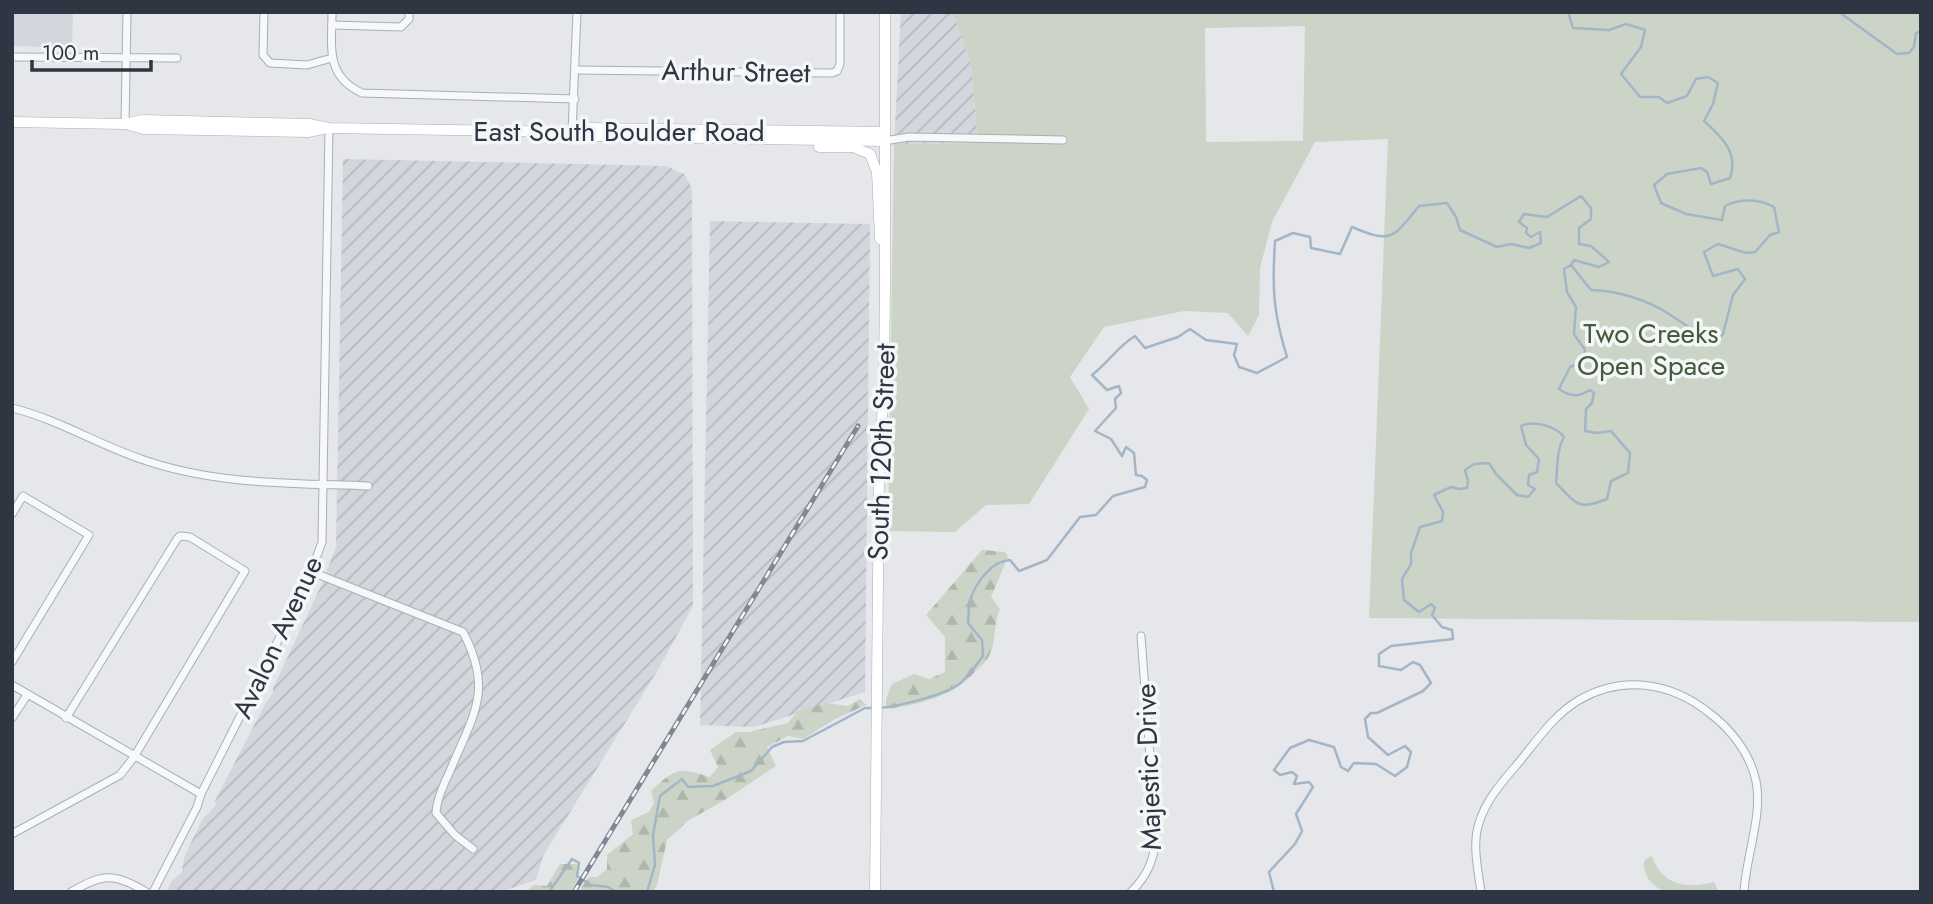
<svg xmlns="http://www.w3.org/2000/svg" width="1933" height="904" viewBox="0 0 1933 904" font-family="Jost,sans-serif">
	<defs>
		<pattern id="industrial-furrows" width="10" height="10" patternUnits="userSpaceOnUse" patternTransform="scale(1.75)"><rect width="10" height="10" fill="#d3d7dd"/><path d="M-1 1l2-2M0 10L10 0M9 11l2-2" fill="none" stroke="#b5b9bf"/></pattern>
		<pattern id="forest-firs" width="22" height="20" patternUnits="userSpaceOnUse" patternTransform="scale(1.75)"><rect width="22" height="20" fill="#cbd4c6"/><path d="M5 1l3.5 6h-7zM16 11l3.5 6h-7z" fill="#afb7ab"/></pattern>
	</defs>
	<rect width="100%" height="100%" fill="#e5e7eb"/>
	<polygon fill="#d3d7dd" points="12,12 73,12 72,48 12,46"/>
	<g fill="url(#industrial-furrows)">
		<polygon points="901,12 953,12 971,65 978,143 894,144"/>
		<polygon points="343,159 666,166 684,174 692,188 693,606 659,668 543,856 536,880 500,892 166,892 171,882 182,872 184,857 203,818 216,805 215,801 265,704 273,693 273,688 320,588 336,547"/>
		<polygon points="710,221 870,224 865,692 754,727 700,725"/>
	</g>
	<g fill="#cbd4c6" fill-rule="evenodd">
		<path d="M 953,12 L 1921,12 L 1921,622 L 1369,618 L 1388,139 L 1315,142 L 1272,222 L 1260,268 L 1259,315 L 1248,336 L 1228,313 L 1184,311 L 1104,327 L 1070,377 L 1089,409 L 1029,504 L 986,505 L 955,532 L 888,531 L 894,144 L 978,143 L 971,65 ZM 1305,26 L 1303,141 L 1206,142 L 1205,28 Z"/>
		<path d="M 1651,856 C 1654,861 1656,866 1660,871 C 1673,888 1696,887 1714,882 L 1719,892 L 1665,892 C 1652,885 1643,877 1644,861 Z"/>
	</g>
	<g fill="url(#forest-firs)">
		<path d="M 982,550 L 1005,552 L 1008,557 L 991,597 L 1000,609 C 993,624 997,640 989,656 C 986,662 980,667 975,672 C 951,697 919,705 886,709 L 886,699 L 892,684 L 914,674 L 929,679 L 945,672 L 945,637 L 926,615 Z"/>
		<path d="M 860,699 L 866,705 L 837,718 L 803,739 L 788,736 L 767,747 L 776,766 L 725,800 L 689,820 L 667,840 L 657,885 L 653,892 L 578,892 L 589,877 L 597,877 L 607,869 L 607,855 L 633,834 L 631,820 L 649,812 L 654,803 L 651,791 C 675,768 679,767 710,777 L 718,767 L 710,750 L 736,732 L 749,732 L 788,723 L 798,711 L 826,703 L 848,706 Z"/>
		<polygon points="560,864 577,864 578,880 570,892 526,892 533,885 547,886"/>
	</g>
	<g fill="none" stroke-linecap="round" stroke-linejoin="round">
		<g stroke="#a3b6c8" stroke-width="2.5">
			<polyline points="1839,12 1897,54 1909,53 1914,47 1916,33 1921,31"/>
			<path d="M 879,708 C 896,707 944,695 958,685 C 968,678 975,666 983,656 L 982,640 L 968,623 C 969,616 968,606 970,600 C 976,583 991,561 1010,560 L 1019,571 L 1047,560 L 1080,517 L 1096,515 L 1113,496 L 1145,487 L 1147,480 L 1142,476 L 1136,475 L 1134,453 L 1126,447 L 1122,456 L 1111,439 L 1095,431 L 1116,408 L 1115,399 L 1121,393 L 1119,386 L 1107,390 L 1092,375 C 1108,363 1117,347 1135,336 L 1145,348 L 1178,337 L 1190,329 L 1206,340 L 1237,344 L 1234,355 L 1239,367 L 1257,373 L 1287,357 C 1273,312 1272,288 1275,241 L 1293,233 L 1310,237 L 1311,248 L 1340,254 L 1352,227 C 1392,244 1393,238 1419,206 L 1447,203 L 1456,217 L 1460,230 L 1497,247 L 1511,244 L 1529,248 L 1541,243 L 1540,232 L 1531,237 L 1526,233 L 1527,228 L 1519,222 L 1524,214 L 1547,217 L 1581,196 L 1591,208 L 1591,219 L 1579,228 L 1579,244 L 1591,246 L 1609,262 L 1599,267 L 1574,260 L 1571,265 L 1591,290 C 1615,290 1648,300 1669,314 C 1684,324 1698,334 1715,342 L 1723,334 L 1733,295 L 1745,279 L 1738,269 L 1713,276 L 1704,252 L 1718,244 L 1746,253 L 1755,252 L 1770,235 L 1779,232 L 1774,207 C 1760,199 1740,198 1725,206 L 1722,220 L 1686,214 L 1661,203 L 1654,185 L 1667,174 L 1701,168 L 1707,172 L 1711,184 L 1730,178 C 1739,153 1722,137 1704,121 L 1713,104 L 1718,83 L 1708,77 L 1696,79 L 1687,96 L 1667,103 L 1659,97 L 1640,97 L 1621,74 L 1641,47 L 1645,30 L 1626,24 L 1609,30 L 1573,28 L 1568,12"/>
			<polyline points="549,892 572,859 579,863 577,876 591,885 608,887 616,892"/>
			<polyline points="647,892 655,865 653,835 660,796 682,779 688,787 713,786 751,771 772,747 784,742 803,741 865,708 873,708"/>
			<path d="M 1274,892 L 1269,872 L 1295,844 L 1302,831 L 1296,814 L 1313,787 L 1309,782 L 1294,784 L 1297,776 L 1292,772 L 1280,775 L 1274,770 L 1290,748 L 1309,740 L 1334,747 L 1341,767 L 1348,771 L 1354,763 L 1376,764 L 1395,776 L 1407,767 L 1411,752 L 1405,746 L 1388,755 L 1368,737 L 1365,719 L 1371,713 L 1377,713 L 1423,691 L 1431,683 L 1420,665 L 1413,662 L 1401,670 L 1379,666 L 1379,654 L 1391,646 L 1453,639 L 1452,630 L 1442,627 L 1432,615 L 1435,608 L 1431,604 L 1419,612 L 1404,600 L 1402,579 L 1411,564 L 1411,553 L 1420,527 L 1442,521 L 1443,512 L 1434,495 L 1451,487 L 1459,489 L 1467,488 L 1468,481 L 1465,470 L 1474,464 L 1489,463 L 1496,474 L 1517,495 L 1528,497 L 1535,489 L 1528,485 L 1529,475 L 1537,472 L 1539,459 L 1526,445 L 1521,426 C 1533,420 1556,426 1564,437 C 1556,451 1558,466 1556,483 C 1577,504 1577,511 1607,499 L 1611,481 L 1628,473 L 1630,453 L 1611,431 L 1597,433 L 1585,431 L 1586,409 L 1592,403 L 1594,393 L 1590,390 C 1579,397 1570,397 1559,389 L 1570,367 L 1583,362 L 1585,350 L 1574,334 L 1576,307 L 1567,292 L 1564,269 L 1571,265"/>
		</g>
		<defs>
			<g id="minor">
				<polyline points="264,12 263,55 270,63 307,65 332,58"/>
				<path d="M 332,12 C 332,47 325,76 362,93 L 575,99"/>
				<polyline points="332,25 401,27 409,19 409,12"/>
				<polyline points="12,57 177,58"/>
				<polyline points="576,70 832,73 837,71 840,64 840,12"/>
				<polyline points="125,124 127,12"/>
				<polyline points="572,132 577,12"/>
				<polyline points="884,141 909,137 1063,140"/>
				<path d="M 12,408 C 57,419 97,444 141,459 C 214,485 291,483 368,486"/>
				<polyline points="12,514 23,496 89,535 12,662"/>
				<path d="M 312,572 L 463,632 C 494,691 473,715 450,771 C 444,784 437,798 436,813 L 455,835 L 473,849"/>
				<polyline points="12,685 201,794 308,581 322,542 329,128"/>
				<polyline points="12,718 27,695"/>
				<polyline points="12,834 120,775 134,757 245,571 190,537 180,536 177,539 66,718"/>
				<path d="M 71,892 C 102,874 114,872 146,892"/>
				<polyline points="153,892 197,807 201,794"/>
				<path d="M 1131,892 C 1148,875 1154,860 1156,836 L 1141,636"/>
				<path d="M 1481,892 C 1478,870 1472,844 1479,823 C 1486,799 1504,780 1520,761 C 1537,740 1555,714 1579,700 C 1622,675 1670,682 1708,712 C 1730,728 1750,753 1756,781 C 1763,815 1746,856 1744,892"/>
			</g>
			<g id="secondary">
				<polyline points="12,122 125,124 143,120 309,124 329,128 572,132 588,128 884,132"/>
				<polyline points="129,125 143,129 308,132 323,129"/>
				<polyline points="576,133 593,136 884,141"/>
				<polyline points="819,147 853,147 870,154 877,172 880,239"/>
				<polyline points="875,892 879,476 884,383 885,285 885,12"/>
			</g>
		</defs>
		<use href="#minor" stroke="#aaaeb5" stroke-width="9"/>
		<use href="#secondary" stroke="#aaaeb5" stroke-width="11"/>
		<use href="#minor" stroke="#f7f8fa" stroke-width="7"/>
		<use href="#secondary" stroke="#fff" stroke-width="10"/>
		<defs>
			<polyline id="rail" points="574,892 858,426"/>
		</defs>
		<use href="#rail" stroke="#7f8894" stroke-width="5"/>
		<use href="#rail" stroke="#f4f6f8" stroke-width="2.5" stroke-dasharray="8" stroke-linecap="butt"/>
	</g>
	<g text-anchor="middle" stroke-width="7" stroke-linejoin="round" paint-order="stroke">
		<g font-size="28" fill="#2d3642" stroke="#f4f6f8">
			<text transform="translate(736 71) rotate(1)" y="10">Arthur Street</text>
			<text x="619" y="141">East South Boulder Road</text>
			<text transform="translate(881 452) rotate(-88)" y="10">South 120th Street</text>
			<text transform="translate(277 637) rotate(-65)" y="10">Avalon Avenue</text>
			<text transform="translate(1148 767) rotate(-92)" y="10">Majestic Drive</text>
		</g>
		<g font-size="28" fill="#435d3c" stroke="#f4f6f8">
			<text x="1651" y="343">Two Creeks<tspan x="1651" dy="32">Open Space</tspan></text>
		</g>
	</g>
	<rect width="1933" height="904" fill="none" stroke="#2d3642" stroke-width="28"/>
	<path d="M32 60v10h119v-10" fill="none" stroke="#2d3642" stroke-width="3.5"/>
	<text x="42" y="60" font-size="21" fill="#2d3642" stroke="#f4f6f8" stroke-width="5" paint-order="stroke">100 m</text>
</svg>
